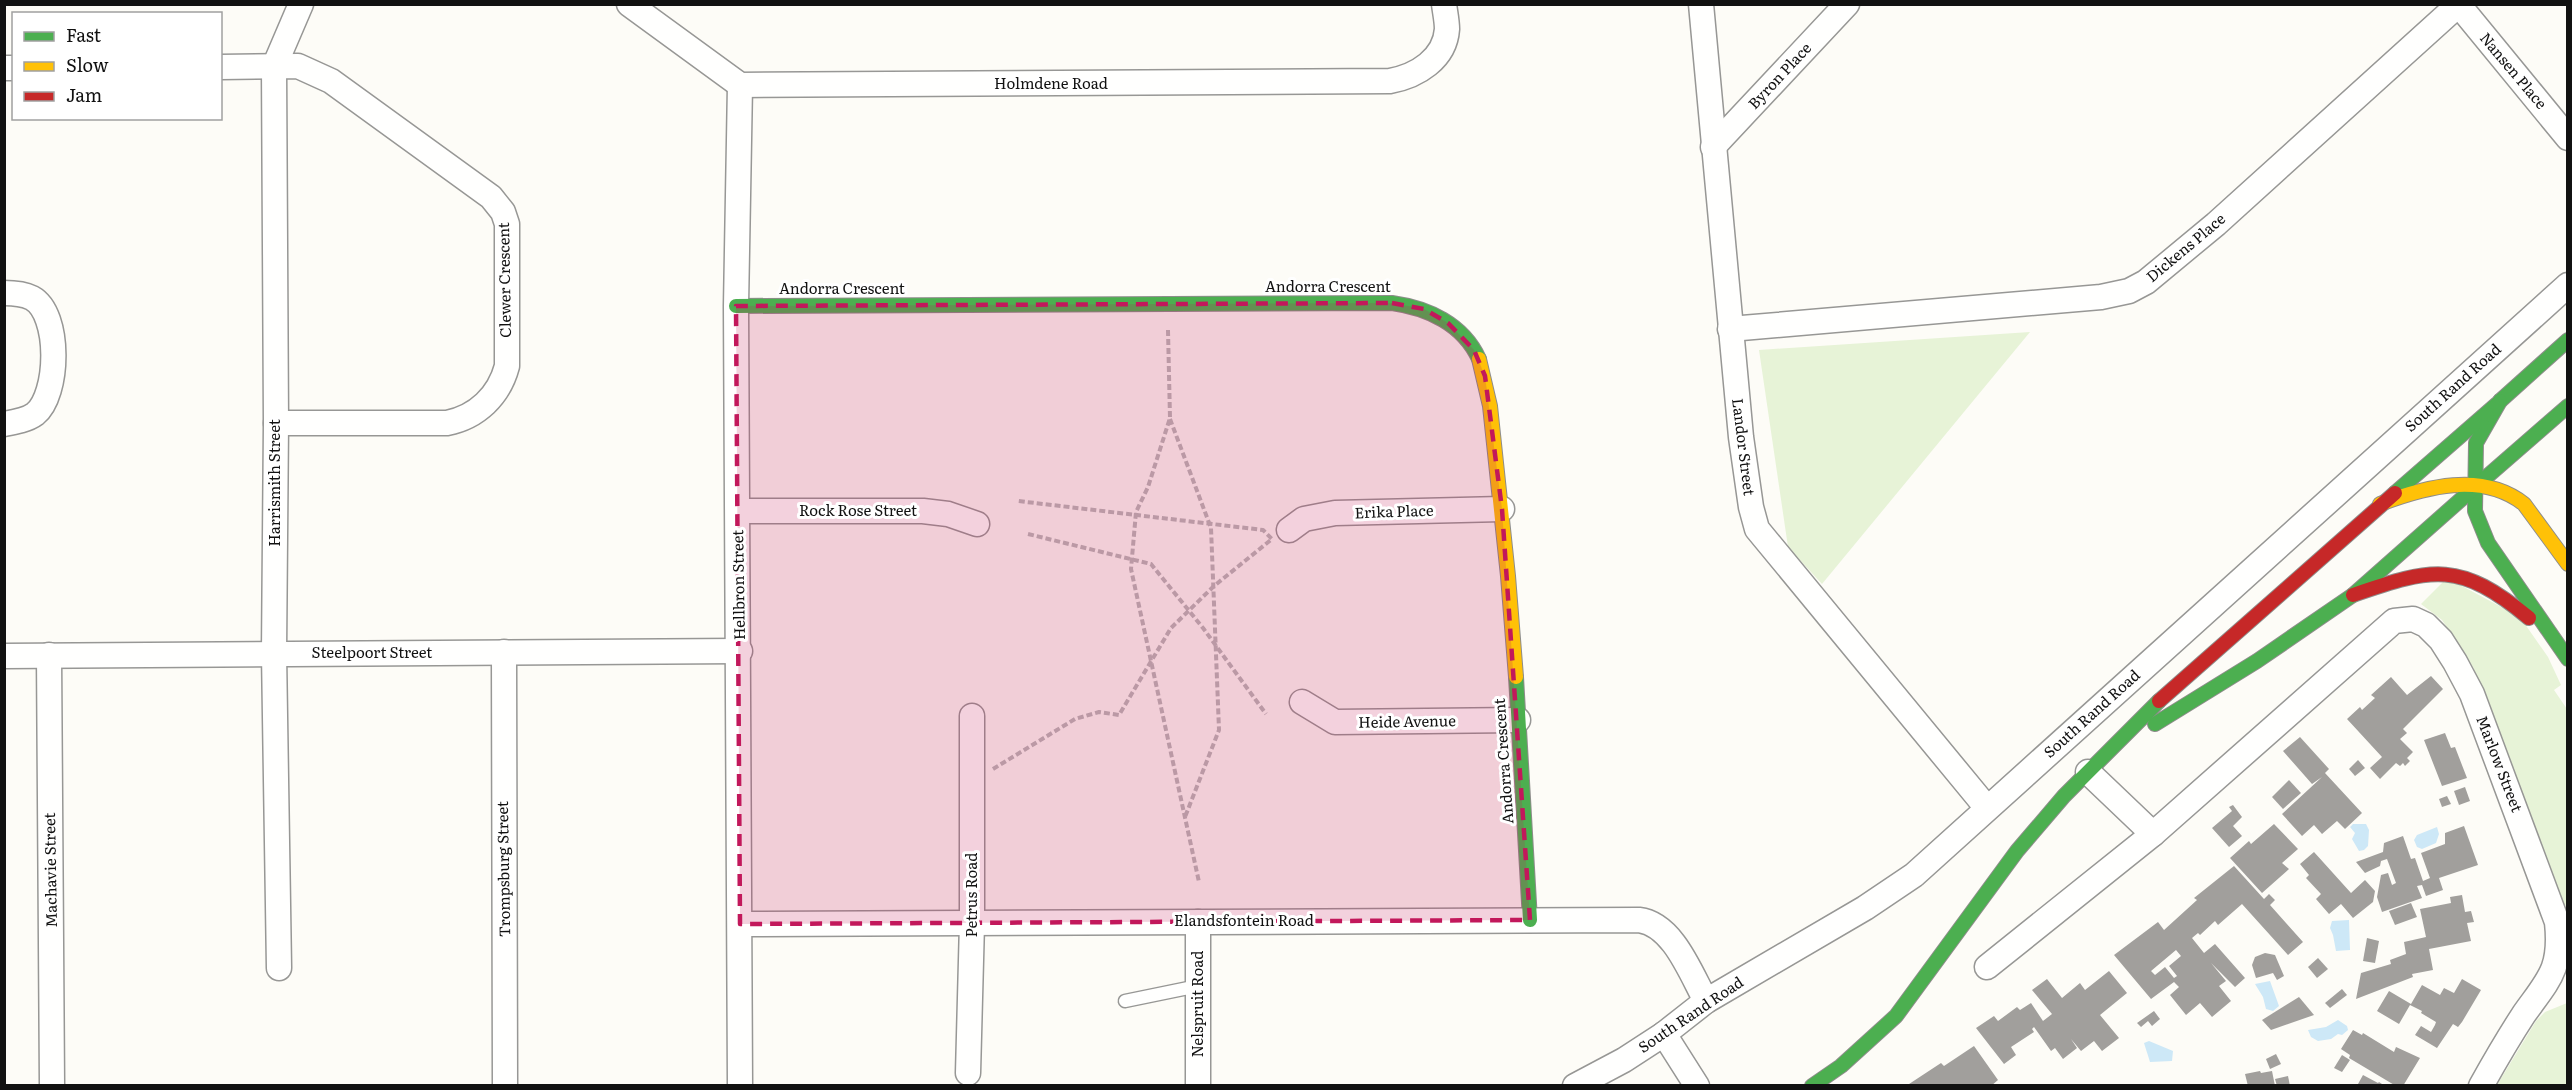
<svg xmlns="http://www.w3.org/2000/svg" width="2572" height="1090" viewBox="0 0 2572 1090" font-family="Literata,serif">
	<rect width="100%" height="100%" fill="#fdfcf7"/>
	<g fill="#e7f3d7">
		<polygon points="2030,332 1822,584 1788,547 1759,350"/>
		<polygon points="2447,578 2520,617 2548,657 2561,685 2554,690 2567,709 2567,907 2563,903 2473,667 2442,620 2421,604"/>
		<polygon points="2567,1003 2567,1085 2497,1085 2536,1021 2545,1012"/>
	</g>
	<g fill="#cde8f7">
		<polygon points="2353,824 2366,824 2369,830 2368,846 2364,850 2359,851 2352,839 2355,833 2350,827"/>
		<polygon points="2437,827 2439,834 2436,843 2422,849 2417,847 2414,840 2417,835"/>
		<polygon points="2349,920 2350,950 2336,951 2333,935 2330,928 2332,921"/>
		<polygon points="2270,981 2279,1006 2273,1011 2266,1009 2263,997 2255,984"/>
		<polygon points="2338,1020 2347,1026 2348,1030 2342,1035 2338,1034 2331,1039 2318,1041 2311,1037 2308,1030 2326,1027"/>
		<polygon points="2149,1041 2173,1051 2172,1061 2150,1062 2144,1043"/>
	</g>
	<g fill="#a19f9c" fill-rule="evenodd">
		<polygon points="2431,676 2443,689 2403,729 2407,733 2400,739 2413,752 2407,758 2410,761 2405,766 2403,763 2400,766 2396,763 2380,779 2370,768 2382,757 2347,719 2360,707 2362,710 2375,698 2371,695 2391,677 2407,695"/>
		<polygon points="2445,733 2451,748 2455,747 2467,778 2442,786 2424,740"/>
		<polygon points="2300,737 2329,769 2325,773 2362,813 2345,829 2337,821 2322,834 2314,825 2302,836 2282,814 2322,777 2312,784 2283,751"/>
		<polygon points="2358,760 2365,768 2355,776 2349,769"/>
		<polygon points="2289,780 2301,793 2283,809 2272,797"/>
		<polygon points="2465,787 2470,801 2459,805 2454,791"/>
		<polygon points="2447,796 2451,804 2442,807 2439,799"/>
		<polygon points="2233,805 2242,817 2233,826 2242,836 2229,847 2212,828 2232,811 2229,807"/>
		<polygon points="2274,824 2298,849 2282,863 2289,869 2262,893 2230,858 2249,841 2251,844"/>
		<polygon points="2464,826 2478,865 2439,878 2443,890 2426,896 2422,885 2417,886 2422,898 2382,912 2377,897 2381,875 2388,873 2392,885 2396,883 2387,859 2381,861 2380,866 2365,873 2356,862 2383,852 2384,843 2403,836 2411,859 2415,858 2423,881 2430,878 2421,853 2445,844 2445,833"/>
		<polygon points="2314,852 2351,893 2365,880 2375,891 2373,902 2353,918 2341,904 2329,914 2316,899 2321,894 2306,878 2309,875 2300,864"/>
		<path d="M 2234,866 L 2264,899 L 2269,894 L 2275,900 L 2270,905 L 2303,942 L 2288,955 L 2242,904 L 2218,925 L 2215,921 L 2200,935 L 2198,933 L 2192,938 L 2204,953 L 2215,944 L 2245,978 L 2235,987 L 2211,963 L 2226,981 L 2219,986 L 2231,1001 L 2212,1017 L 2200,1003 L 2186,1015 L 2170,995 L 2179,987 L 2174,982 L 2151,999 L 2114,955 L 2158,922 L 2164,930 L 2197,900 L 2194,898 ZM 2176,950 L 2181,956 L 2169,966 L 2177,976 L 2174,978 L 2165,967 L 2155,975 L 2151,971 Z"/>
		<polygon points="2462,895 2465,912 2471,911 2474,922 2467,923 2471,941 2429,949 2433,970 2412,974 2413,977 2356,999 2361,973 2391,964 2390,960 2406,954 2404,942 2426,937 2420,909 2451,903 2450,897"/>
		<polygon points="2411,903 2417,917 2395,925 2389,911"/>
		<polygon points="2367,938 2379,941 2375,963 2363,961"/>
		<polygon points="2265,953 2275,955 2284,976 2277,980 2273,973 2256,978 2252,965 2255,957"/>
		<polygon points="2318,958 2328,969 2317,978 2308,967"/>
		<polygon points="2109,971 2127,993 2100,1015 2119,1038 2102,1051 2094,1041 2081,1051 2071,1039 2077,1048 2063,1059 2055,1048 2051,1051 2034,1027 2032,1029 2034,1032 2011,1047 2016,1055 2004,1064 1976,1028 1994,1016 1998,1021 2017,1007 2020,1010 2031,1003 2043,1021 2052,1014 2032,990 2047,979 2062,998 2080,983 2085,990"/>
		<polygon points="2462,979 2481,990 2462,1022 2458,1027 2453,1024 2437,1048 2415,1035 2421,1026 2431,1032 2435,1025 2436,1022 2421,1013 2422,1011 2410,1005 2399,1024 2377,1011 2389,991 2411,1004 2422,985 2440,995 2444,988 2454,993"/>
		<polygon points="2342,989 2347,995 2330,1008 2325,1003"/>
		<polygon points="2299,997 2314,1015 2271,1030 2262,1020"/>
		<polygon points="2154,1011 2160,1019 2152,1026 2148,1021 2141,1027 2137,1023"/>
		<polygon points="2353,1030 2362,1035 2363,1033 2394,1052 2396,1047 2420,1058 2403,1086 2396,1086 2349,1058 2350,1055 2341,1049"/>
		<polygon points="1974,1046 1998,1080 1991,1086 1906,1086 1941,1063 1944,1066"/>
		<polygon points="2276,1054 2281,1064 2270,1069 2266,1059"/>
		<polygon points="2342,1055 2350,1060 2342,1072 2334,1068"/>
		<polygon points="2260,1071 2261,1073 2272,1071 2275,1086 2248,1086 2245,1074"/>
		<polygon points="2363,1075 2378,1083 2379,1082 2385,1086 2360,1086 2358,1084"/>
		<polygon points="2288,1076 2290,1086 2277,1086 2275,1079"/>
	</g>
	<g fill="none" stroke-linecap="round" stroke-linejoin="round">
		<defs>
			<polyline id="lane" points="1125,1001 1198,986"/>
			<g id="street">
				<path d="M 629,4 L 740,85 L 1390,81 C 1417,76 1445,59 1447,29 C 1447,21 1445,12 1444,4"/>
				<polyline points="1701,4 1741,437 1751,507 1757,529 1987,808"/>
				<polyline points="2458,4 2568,138"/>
				<path d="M 220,67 L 298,66 L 331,81 L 491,197 L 503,212 L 507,224 L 507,366 C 499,396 477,417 447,423 L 276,423"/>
				<polyline points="4,68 14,68"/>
				<polyline points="740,85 736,306 740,1086"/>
				<polyline points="1713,147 1847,4"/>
				<path d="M 4,293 C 13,293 24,294 32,298 C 61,314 59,395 35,414 C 27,420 15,422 4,424"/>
				<polyline points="1730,329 2101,297 2129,291 2146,282 2216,224 2458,5"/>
				<polyline points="738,511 923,511 948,514 977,524"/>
				<polyline points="1289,530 1304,519 1335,513 1502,509"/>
				<polyline points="504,652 505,1086"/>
				<polyline points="49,655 52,1086"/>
				<polyline points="4,656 740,651"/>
				<polyline points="1302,702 1335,722 1518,720"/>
				<polyline points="2088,772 2153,834"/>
				<polyline points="1198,922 1198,1086"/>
				<path d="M 740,924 L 1639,920 C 1673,924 1691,974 1706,1001"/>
				<path d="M 1987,967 L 2153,834 L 2394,621 L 2413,619 L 2426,625 L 2441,640 L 2455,662 L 2472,694 L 2557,922 C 2562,969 2549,979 2524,1014 C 2509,1037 2495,1061 2481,1086"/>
				<polyline points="279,968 274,653 276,423 274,67 301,4"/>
				<polyline points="1664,1034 1697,1086"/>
				<polyline points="968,1073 972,923 972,716"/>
				<polyline points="1575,1086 1624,1060 1664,1034 1706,1001 1865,908 1914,875 2568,285"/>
			</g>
			<g id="fast">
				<path d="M 736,306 L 1392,303 C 1428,308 1463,324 1479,359"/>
				<polyline points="2500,401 2568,340"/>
				<polyline points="2500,401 2476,443 2475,511 2488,543 2568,659"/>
				<polyline points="2475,487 2568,406"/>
				<polyline points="2395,493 2497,404"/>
				<polyline points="1516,677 1530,920"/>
				<polyline points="2155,724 2257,661 2353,595 2475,487"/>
				<polyline points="1812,1086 1841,1066 1896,1016 2017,851 2064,796 2159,701"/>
			</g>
			<g id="slow">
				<polyline points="1479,359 1490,406 1508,576 1516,677"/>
				<path d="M 2380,504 C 2425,487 2482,471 2524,504 L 2568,564"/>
			</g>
			<g id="jam">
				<path d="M 2353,595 C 2434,567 2460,561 2529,618"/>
				<polyline points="2159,701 2395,493"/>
			</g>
		</defs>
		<use href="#lane" stroke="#979795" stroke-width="15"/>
		<use href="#street" stroke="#979795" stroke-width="27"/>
		<use href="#fast" stroke="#8e8d8b" stroke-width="16"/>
		<use href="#slow" stroke="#8e8d8b" stroke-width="16"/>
		<use href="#jam" stroke="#8e8d8b" stroke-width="16"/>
		<g stroke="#b9b9b8" stroke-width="4" stroke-dasharray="6 3" stroke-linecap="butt">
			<polyline points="1168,330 1170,418 1148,487 1136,512 1131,569 1199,882"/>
			<polyline points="1170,419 1211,528 1219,730 1185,817"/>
			<polyline points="1028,534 1151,564 1203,628 1266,714"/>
			<polyline points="993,769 1075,719 1099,712 1119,715 1171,628 1214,586 1272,539 1263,530 1018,501"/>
		</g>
		<use href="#lane" stroke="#fffffe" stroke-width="12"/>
		<use href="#street" stroke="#fffffe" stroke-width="24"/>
		<use href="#fast" stroke="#4caf50" stroke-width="14"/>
		<use href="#slow" stroke="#ffc107" stroke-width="14"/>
		<use href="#jam" stroke="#c62828" stroke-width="14"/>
	</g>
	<path fill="#c2185b" fill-opacity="0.2" stroke="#c2185b" stroke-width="4.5" stroke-dasharray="12 8" stroke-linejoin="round" d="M 1392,303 L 1424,309 L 1448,323 L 1474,350 L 1485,376 L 1502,509 L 1530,920 L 740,924 L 736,306 Z"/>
	<g text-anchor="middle" stroke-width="6" stroke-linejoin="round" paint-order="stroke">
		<g font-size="15" fill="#111" stroke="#fff">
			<text transform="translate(2513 71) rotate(50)" y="5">Nansen Place</text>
			<text transform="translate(1780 76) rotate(-47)" y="5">Byron Place</text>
			<text x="1051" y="89">Holmdene Road</text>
			<text transform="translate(2186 248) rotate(-40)" y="5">Dickens Place</text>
			<text transform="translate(505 280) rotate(-91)" y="5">Clewer Crescent</text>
			<text x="1328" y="292">Andorra Crescent</text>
			<text x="842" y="294">Andorra Crescent</text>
			<text transform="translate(2453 388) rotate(-42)" y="5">South Rand Road</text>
			<text transform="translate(1743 447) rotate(83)" y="5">Landor Street</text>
			<text transform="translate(275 483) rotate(-90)" y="5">Harrismith Street</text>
			<text x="858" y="516">Rock Rose Street</text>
			<text transform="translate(1394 512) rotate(-2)" y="5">Erika Place</text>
			<text transform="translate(739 585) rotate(-91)" y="5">Hellbron Street</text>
			<text x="372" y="658">Steelpoort Street</text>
			<text transform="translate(2092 714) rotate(-42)" y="5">South Rand Road</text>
			<text transform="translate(1407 722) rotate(-1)" y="5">Heide Avenue</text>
			<text transform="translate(1504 761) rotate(-94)" y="5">Andorra Crescent</text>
			<text transform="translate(2499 764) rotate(69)" y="5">Marlow Street</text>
			<text transform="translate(504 869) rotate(-91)" y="5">Trompsburg Street</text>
			<text transform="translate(51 870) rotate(-91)" y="5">Machavie Street</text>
			<text transform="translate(972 895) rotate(-90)" y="5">Petrus Road</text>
			<text x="1244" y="926">Elandsfontein Road</text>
			<text transform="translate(1198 1004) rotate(-90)" y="5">Nelspruit Road</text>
			<text transform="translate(1691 1015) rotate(-34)" y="5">South Rand Road</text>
		</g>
	</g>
	<rect width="2572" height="1090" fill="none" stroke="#111111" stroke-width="12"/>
	<rect x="12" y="12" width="210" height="108" fill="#ffffff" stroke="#a0a0a0" stroke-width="1.5"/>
	<rect x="24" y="32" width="30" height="9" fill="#4caf50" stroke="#a0a0a0" stroke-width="1.5"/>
	<text x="66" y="42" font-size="18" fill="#111111">Fast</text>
	<rect x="24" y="62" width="30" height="9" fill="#ffc107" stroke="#a0a0a0" stroke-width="1.5"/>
	<text x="66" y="72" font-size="18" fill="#111111">Slow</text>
	<rect x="24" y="92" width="30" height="9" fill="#c62828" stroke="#a0a0a0" stroke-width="1.5"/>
	<text x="66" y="102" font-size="18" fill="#111111">Jam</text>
</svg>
